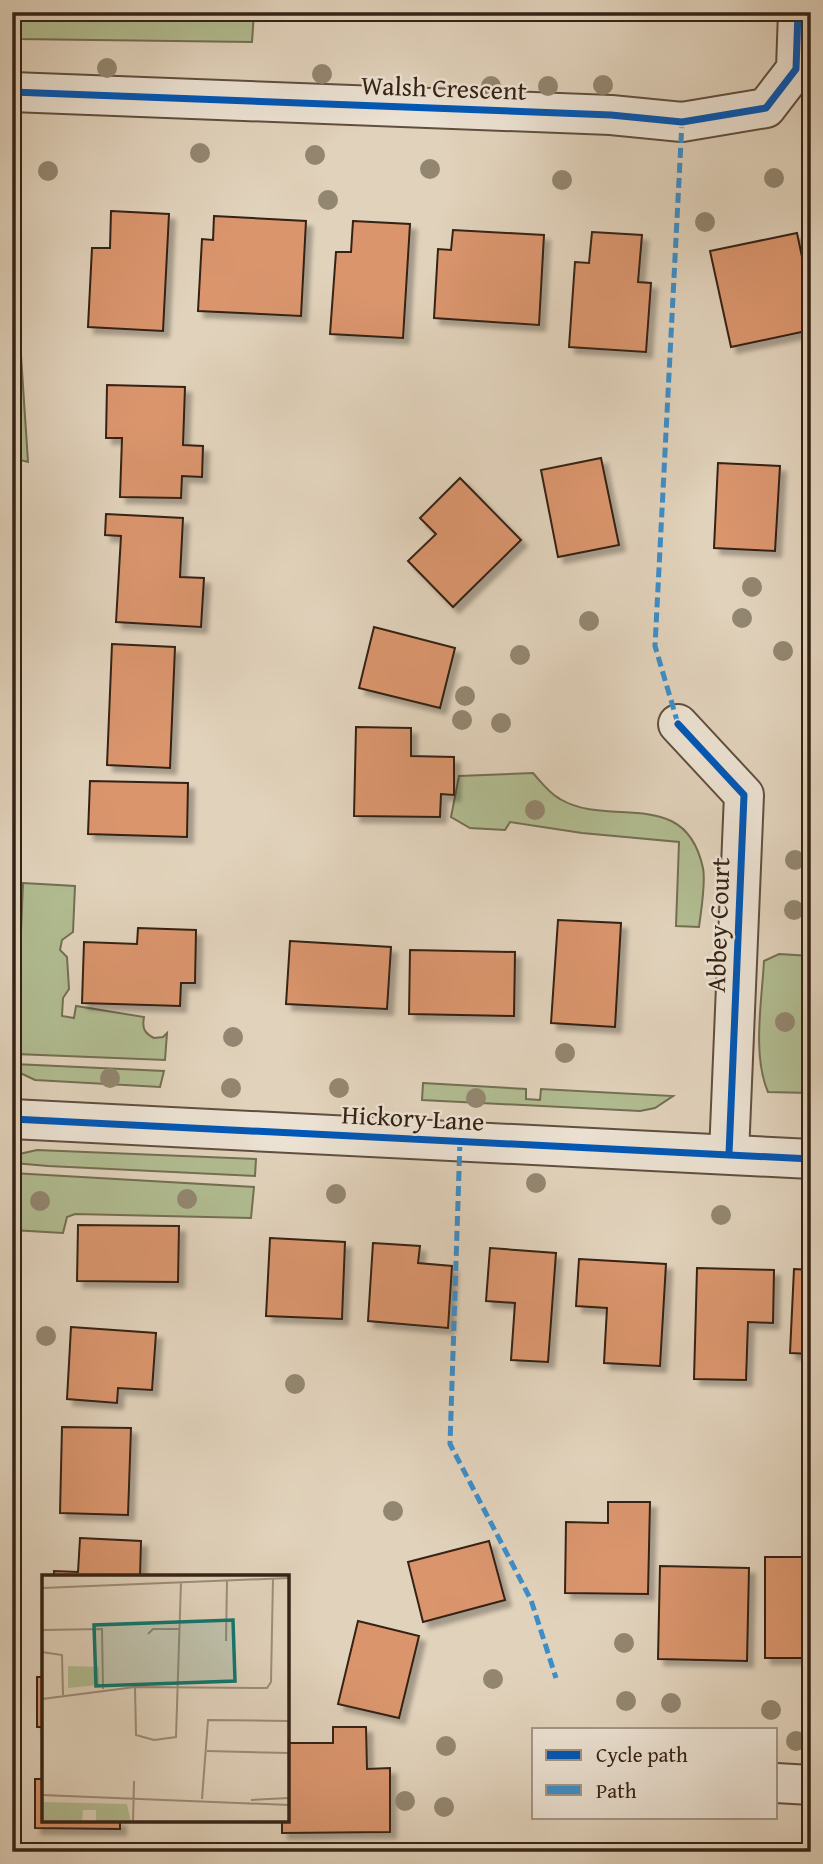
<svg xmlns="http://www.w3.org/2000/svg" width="823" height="1864" viewBox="0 0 823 1864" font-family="'Gentium Book Plus',serif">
	<defs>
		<filter id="shadow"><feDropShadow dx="6" dy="6" stdDeviation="2" flood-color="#0004"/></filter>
	</defs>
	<rect width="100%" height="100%" fill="#e1d2bb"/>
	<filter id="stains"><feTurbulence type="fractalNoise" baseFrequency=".00286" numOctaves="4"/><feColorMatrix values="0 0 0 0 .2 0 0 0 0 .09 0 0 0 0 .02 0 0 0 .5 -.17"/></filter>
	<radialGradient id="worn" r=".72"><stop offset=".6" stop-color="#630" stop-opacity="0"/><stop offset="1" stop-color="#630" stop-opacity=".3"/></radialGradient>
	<g fill="#b1bc91" stroke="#736f52" stroke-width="2">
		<polygon points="15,12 254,12 252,42 17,39"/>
		<polygon points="12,218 28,462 12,458"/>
		<path d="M 533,773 C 541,782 549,793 560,799 C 610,829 685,785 703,868 C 706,883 701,911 699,927 L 676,926 L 679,842 L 582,833 L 510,822 L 505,830 L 470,828 L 451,817 L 459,776 Z"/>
		<path d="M 23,883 L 75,886 L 73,932 L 62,940 L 60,950 L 67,957 L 69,989 L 63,998 L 62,1016 L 74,1018 L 76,1006 L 144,1017 C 142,1028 144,1033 154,1038 L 163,1037 L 167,1033 L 165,1060 L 16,1054 Z"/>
		<path d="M 779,954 L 811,956 L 811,1093 L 768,1092 C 752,1055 762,1000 764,961 Z"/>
		<polygon points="14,1064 164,1071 160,1087 35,1080 14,1070"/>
		<polygon points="423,1083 526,1089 526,1099 540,1100 541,1089 673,1096 655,1108 640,1111 422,1100"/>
		<polygon points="37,1150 256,1159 255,1176 48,1166 14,1163 12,1160 15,1155"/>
		<polygon points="12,1173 254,1187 251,1218 75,1214 67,1217 63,1233 12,1230"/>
	</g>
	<g fill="#da956d" stroke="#352214" stroke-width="2" filter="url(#shadow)">
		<polygon points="111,211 169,214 163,331 88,327 92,248 110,248"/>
		<polygon points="214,216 306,221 301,316 198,311 202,239 213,240"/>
		<polygon points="353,221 410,224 403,338 330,334 336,252 351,252"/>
		<polygon points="453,230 544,235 539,325 434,318 438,249 451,250"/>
		<polygon points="592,232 642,235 638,282 651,283 646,352 569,347 575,262 589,263"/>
		<polygon points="797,233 811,300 811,330 731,347 710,251"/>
		<polygon points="107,385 185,387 183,445 203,446 202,477 182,476 181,498 120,497 122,438 106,438"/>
		<polygon points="601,458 619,545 558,557 541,470"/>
		<polygon points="718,463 780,466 775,551 714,548"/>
		<polygon points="460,478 521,540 453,607 408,561 436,534 420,518"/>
		<polygon points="106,514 183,518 180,577 204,578 201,627 116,622 121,536 105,535"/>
		<polygon points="374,627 455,648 440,708 359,688"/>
		<polygon points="112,644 175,647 170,768 107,765"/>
		<polygon points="356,727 411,728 411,756 454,757 454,795 441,794 440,817 354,816"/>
		<polygon points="90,781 188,783 187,837 88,834"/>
		<polygon points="558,920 621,923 615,1027 551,1023"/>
		<polygon points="138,928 196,930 195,983 181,983 180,1006 82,1003 84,942 137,944"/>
		<polygon points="290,941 391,947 387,1009 286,1004"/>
		<polygon points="410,950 515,952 514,1016 409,1014"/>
		<polygon points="78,1225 179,1226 178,1282 77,1281"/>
		<polygon points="270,1238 345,1242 342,1319 266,1316"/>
		<polygon points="373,1243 420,1246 418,1263 452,1266 448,1328 368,1321"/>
		<polygon points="490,1248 556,1253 548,1362 511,1360 515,1303 486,1301"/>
		<polygon points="579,1259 666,1264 660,1366 604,1363 607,1308 576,1306"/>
		<polygon points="697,1268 774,1270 773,1323 748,1322 746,1380 694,1379"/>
		<polygon points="794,1269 811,1270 811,1354 790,1353"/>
		<polygon points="71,1327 156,1333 152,1390 118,1388 117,1403 67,1399"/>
		<polygon points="62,1427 131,1428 128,1515 60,1513"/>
		<polygon points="608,1502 650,1502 648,1594 565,1593 566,1522 608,1523"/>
		<polygon points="80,1538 141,1541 140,1577 54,1577 54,1571 78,1572"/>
		<polygon points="489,1541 505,1600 423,1622 408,1562"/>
		<polygon points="765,1557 809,1557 811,1658 765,1658"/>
		<polygon points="660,1566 749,1568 747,1661 658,1659"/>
		<polygon points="358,1621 419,1636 399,1718 338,1704"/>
		<rect x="37" y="1677" width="7" height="50"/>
		<polygon points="333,1727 366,1727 367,1769 390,1768 390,1832 282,1833 282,1820 287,1820 287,1743 333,1743"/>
		<polygon points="35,1779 44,1779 44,1820 120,1820 120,1829 35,1828"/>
		<polygon points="57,1845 140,1846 140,1852 57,1852"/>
	</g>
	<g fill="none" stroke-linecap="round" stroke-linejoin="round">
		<defs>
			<g id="minor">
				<polyline points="12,92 611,115 682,122 766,108 796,69 798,12"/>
				<polyline points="678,724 744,795 729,1154"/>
				<polyline points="12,1119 811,1159"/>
				<polyline points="776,1783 811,1785"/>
			</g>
		</defs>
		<use href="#minor" stroke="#604e3e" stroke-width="42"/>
		<use href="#minor" stroke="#ece2d3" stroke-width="38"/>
		<g stroke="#3d8ec8" stroke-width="5" stroke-dasharray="10 5" stroke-linecap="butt">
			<polyline points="678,724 655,646 682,122"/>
			<polyline points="460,1141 450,1444 531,1600 556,1678"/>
		</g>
		<defs>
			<g id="cycleway">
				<polyline points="12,92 611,115 682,122 766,108 796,69 798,12"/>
				<polyline points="678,724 744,795 729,1154"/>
				<polyline points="12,1119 811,1159"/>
			</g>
		</defs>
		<use href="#cycleway" stroke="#ece2d3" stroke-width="11"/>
		<use href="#cycleway" stroke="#0057b8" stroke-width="7"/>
	</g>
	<g fill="#938670">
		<circle cx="107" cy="68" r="10"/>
		<circle cx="322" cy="74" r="10"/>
		<circle cx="603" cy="85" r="10"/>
		<circle cx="491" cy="86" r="10"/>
		<circle cx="548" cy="86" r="10"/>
		<circle cx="200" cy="153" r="10"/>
		<circle cx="315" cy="155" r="10"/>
		<circle cx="430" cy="169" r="10"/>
		<circle cx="48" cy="171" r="10"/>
		<circle cx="774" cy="178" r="10"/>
		<circle cx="562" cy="180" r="10"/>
		<circle cx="328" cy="200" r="10"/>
		<circle cx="705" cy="222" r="10"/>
		<circle cx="752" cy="587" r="10"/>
		<circle cx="742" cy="618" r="10"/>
		<circle cx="589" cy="621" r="10"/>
		<circle cx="783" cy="651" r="10"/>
		<circle cx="520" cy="655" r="10"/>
		<circle cx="465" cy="696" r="10"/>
		<circle cx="462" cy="720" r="10"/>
		<circle cx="501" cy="723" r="10"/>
		<circle cx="535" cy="810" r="10"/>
		<circle cx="795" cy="860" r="10"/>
		<circle cx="794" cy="910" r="10"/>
		<circle cx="785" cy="1022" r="10"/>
		<circle cx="233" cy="1037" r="10"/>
		<circle cx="565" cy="1053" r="10"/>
		<circle cx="110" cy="1078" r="10"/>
		<circle cx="231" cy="1088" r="10"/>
		<circle cx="339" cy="1088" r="10"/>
		<circle cx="476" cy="1098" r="10"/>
		<circle cx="536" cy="1183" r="10"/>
		<circle cx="336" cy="1194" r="10"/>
		<circle cx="187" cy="1199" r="10"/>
		<circle cx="40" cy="1201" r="10"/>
		<circle cx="721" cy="1215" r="10"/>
		<circle cx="46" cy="1336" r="10"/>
		<circle cx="295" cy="1384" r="10"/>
		<circle cx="393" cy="1511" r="10"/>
		<circle cx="624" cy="1643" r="10"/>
		<circle cx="493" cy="1679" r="10"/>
		<circle cx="626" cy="1701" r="10"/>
		<circle cx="671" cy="1703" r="10"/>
		<circle cx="771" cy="1710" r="10"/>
		<circle cx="796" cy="1741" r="10"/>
		<circle cx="446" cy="1746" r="10"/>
		<circle cx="405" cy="1801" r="10"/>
		<circle cx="444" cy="1807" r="10"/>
	</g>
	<g text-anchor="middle" stroke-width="5" stroke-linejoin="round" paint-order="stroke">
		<g font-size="26" fill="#352214" stroke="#ece2d3">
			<text transform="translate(444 88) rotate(2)" y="9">Walsh Crescent</text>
			<text transform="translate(718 925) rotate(-88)" y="9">Abbey Court</text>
			<text transform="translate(413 1118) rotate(3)" y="9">Hickory Lane</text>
		</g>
	</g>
	<g transform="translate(42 1575)">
		<rect width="247" height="247" fill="#e1d2bb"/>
		<path d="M 26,91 L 57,92 L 57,110 L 26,113 ZM 0,227 L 85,229 L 89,247 L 54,247 L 54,235 L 41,235 L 40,247 L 0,247 Z" fill="#b1bc91"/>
		<path fill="none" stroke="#9c8c78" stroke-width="2" d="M 0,13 L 247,3M 0,55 L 60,54 L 61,114M 106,59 L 111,54 L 137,54M 184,66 L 185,5M 0,77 L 20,80 L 21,120M 93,112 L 94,160 L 112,165 L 134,162 L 139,7M 0,124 L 93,112 L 225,113 L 229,107 L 231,3M 165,176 L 247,178M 0,220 L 247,230M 160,224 L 166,145 L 247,146M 209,225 L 247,223M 91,247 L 92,206"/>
		<path fill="#0f766e" fill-opacity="0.15" stroke="#0f766e" stroke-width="3.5" d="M 191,45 L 193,106 L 54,111 L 52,50 Z"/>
		<rect width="247" height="247" fill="none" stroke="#352214" stroke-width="3.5"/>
	</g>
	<rect width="823" height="1864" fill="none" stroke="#e1d2bb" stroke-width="42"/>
	<rect x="14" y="14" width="795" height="1836" fill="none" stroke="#352214" stroke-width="3.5"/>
	<rect x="21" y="21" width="781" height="1822" fill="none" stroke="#352214" stroke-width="2"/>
	<rect x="532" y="1728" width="245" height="91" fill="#ece2d3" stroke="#a39587" stroke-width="2"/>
	<rect x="546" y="1750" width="35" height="10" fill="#0057b8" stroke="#a39587" stroke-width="2"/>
	<text x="596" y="1762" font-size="21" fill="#352214">Cycle path</text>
	<rect x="546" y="1785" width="35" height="10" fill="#3d8ec8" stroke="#a39587" stroke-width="2"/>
	<text x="596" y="1798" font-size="21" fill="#352214">Path</text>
	<rect width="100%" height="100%" filter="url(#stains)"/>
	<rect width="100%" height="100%" fill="url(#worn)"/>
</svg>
